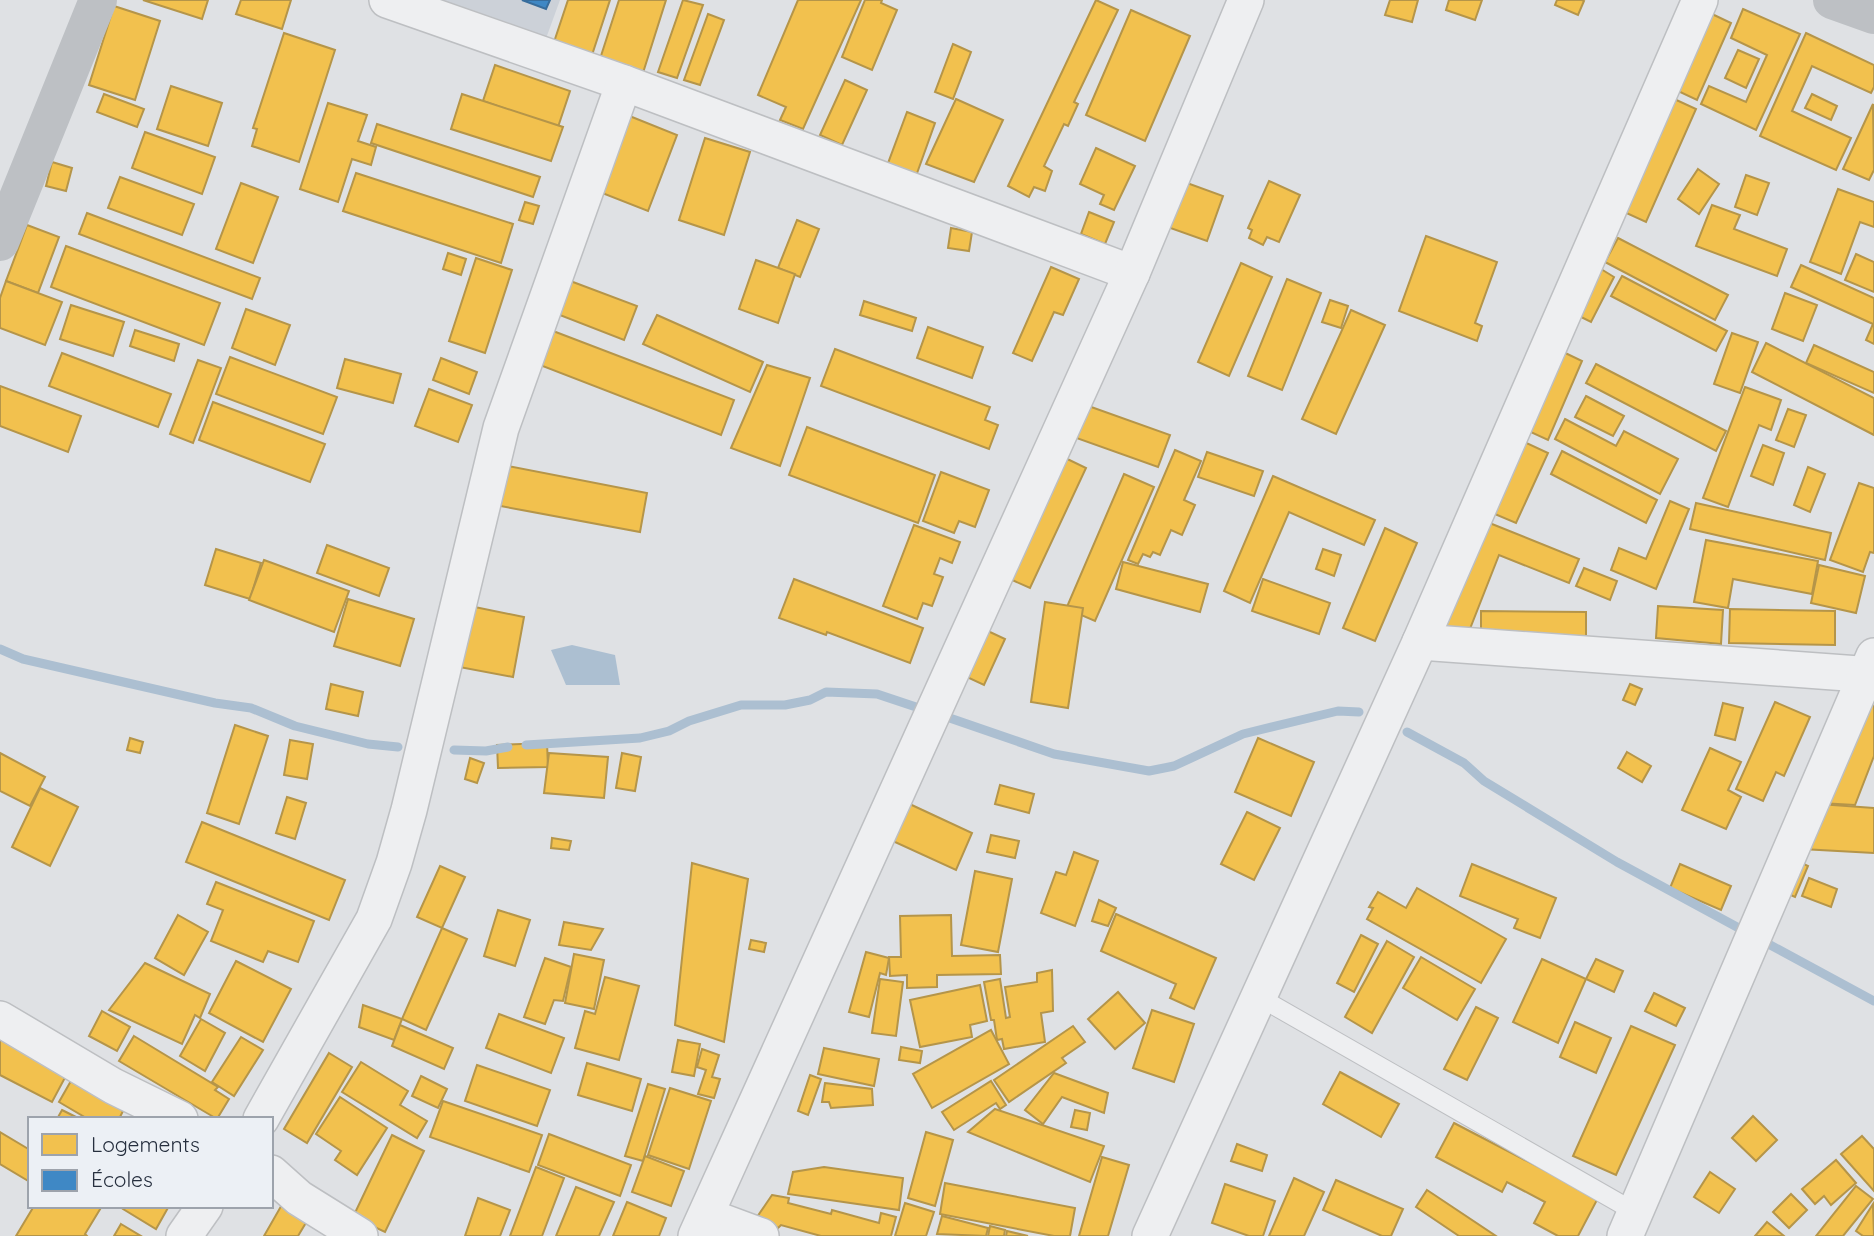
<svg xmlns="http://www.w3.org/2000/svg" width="1874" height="1236" viewBox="0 0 1874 1236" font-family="Quicksand,sans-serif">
	<rect width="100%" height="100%" fill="#dfe1e4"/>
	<polygon fill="#ccd1d8" points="423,0 560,0 544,44"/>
	<polygon fill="#acbfd1" points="572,645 615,655 620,685 566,685 551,650"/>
	<g fill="#f2c14e" stroke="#b59549" stroke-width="2">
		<polygon points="143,0 208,0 202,19"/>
		<polygon points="241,0 291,0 282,29 236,14"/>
		<polygon points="568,0 610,0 592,55 554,42"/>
		<polygon points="619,0 666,0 642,76 599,62"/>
		<polygon points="683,0 703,5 677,78 658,72"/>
		<polygon points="798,0 861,0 803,129 780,120 786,107 758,95"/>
		<polygon points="865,0 882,0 881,3 897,10 872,70 842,57"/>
		<polygon points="1096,0 1118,10 1074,102 1078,104 1068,126 1064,124 1044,166 1052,171 1045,191 1034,187 1029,197 1008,186"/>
		<polygon points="1390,0 1418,0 1412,22 1385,15"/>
		<polygon points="1449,0 1482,0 1475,20 1446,10"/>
		<polygon points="1557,0 1582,0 1584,1 1578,15 1555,5"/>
		<polygon points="114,6 160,21 135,100 89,85"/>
		<polygon points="1743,9 1800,34 1756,130 1701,104 1709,86 1746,102 1767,55 1731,38"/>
		<polygon points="1131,10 1190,36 1145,141 1086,115"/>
		<polygon points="708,14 724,20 700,85 684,80"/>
		<polygon points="1712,14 1731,23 1697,100 1678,91"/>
		<polygon points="284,33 335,50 299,162 252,146 257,129 253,128"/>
		<polygon points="1806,33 1874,65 1874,87 1871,93 1812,66 1792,111 1851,138 1836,170 1760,136"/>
		<polygon points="953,44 971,52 953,99 935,92"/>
		<polygon points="1738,50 1759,59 1746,88 1725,78"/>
		<polygon points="495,65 570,91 558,127 483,101"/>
		<polygon points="845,80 867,90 842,145 820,135"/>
		<polygon points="171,86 222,103 208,146 157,129"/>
		<polygon points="104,94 144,109 137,127 97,112"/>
		<polygon points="462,94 563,127 551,161 451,129"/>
		<polygon points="1812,94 1837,106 1831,120 1805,108"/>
		<polygon points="1672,98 1696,109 1646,222 1622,211"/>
		<polygon points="956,99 1003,120 974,182 926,164"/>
		<polygon points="328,103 367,115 358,141 376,147 371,165 352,159 338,202 300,189"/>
		<polygon points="1873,104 1874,170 1869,180 1843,169"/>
		<polygon points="907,112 935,123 916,176 887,166"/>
		<polygon points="627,115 677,135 648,211 597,191"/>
		<polygon points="377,124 540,177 533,197 371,143"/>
		<polygon points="145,132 215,157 202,194 132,168"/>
		<polygon points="705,138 750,152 724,235 679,220"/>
		<polygon points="1096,148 1135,166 1114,210 1100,204 1104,195 1080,184"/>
		<polygon points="52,162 72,168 66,191 46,186"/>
		<polygon points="1698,169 1719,184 1699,214 1678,199"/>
		<polygon points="356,173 513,224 501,263 343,211"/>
		<polygon points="1746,175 1769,183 1757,215 1735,207"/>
		<polygon points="120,177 194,204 182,235 108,208"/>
		<polygon points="1176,179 1223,196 1207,241 1159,224"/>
		<polygon points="1269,181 1300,195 1279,242 1267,237 1263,245 1249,238 1252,230 1248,228"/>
		<polygon points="241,183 278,197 253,263 216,249"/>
		<polygon points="1838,189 1874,202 1874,227 1860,222 1841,274 1810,262"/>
		<polygon points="525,202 539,206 533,224 519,220"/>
		<polygon points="1712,205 1740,215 1734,229 1787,249 1777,276 1696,246"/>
		<polygon points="1089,212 1114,222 1105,244 1081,234"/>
		<polygon points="87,213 260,278 252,299 79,234"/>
		<polygon points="797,220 819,229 800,277 778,268"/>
		<polygon points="27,225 59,237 38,293 6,281"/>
		<polygon points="951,228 972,232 969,251 948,248"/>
		<polygon points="1426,236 1497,262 1475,323 1482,326 1477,341 1399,311"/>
		<polygon points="1618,238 1728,295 1715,320 1605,262"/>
		<polygon points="66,246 220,303 204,345 51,287"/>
		<polygon points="448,253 466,259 461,275 443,269"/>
		<polygon points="1856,254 1874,262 1874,292 1845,280"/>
		<polygon points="476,258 512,270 485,353 449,341"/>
		<polygon points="756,260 795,274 778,323 739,309"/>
		<polygon points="1241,263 1272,277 1229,376 1198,362"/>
		<polygon points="1801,265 1874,298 1874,344 1866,340 1873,324 1791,287"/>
		<polygon points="1051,267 1079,279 1063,315 1054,312 1032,361 1013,353"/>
		<polygon points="1601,269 1614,277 1591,322 1577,315"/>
		<polygon points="1622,276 1727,331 1716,351 1611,296"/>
		<polygon points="565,279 637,306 624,340 552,312"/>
		<polygon points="1287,279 1321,293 1282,390 1248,376"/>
		<polygon points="6,281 62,302 45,345 0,328 0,298"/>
		<polygon points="1785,293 1817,305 1803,341 1772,329"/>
		<polygon points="1330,300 1348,306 1341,328 1322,322"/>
		<polygon points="864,301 916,318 912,331 860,315"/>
		<polygon points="71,305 124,322 113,356 60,339"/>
		<polygon points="246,309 290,325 275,365 232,348"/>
		<polygon points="1351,310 1385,325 1336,434 1302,419"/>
		<polygon points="657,315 763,362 750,392 643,344"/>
		<polygon points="540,326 734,400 721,435 527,360"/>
		<polygon points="928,327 983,347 972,378 917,358"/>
		<polygon points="135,330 179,344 174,361 130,346"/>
		<polygon points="1732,333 1758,342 1740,393 1714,384"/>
		<polygon points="1766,343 1874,398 1874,435 1752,372"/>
		<polygon points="1814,345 1874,372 1874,393 1806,363"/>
		<polygon points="835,349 990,407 985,420 998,425 989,449 821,386"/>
		<polygon points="1559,350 1582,361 1548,440 1524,429"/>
		<polygon points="62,353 171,394 158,427 49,386"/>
		<polygon points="230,357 337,397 323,434 216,394"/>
		<polygon points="441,358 477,372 469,394 433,380"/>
		<polygon points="345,359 401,374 393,403 337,388"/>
		<polygon points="198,360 221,368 193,443 170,434"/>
		<polygon points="1596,364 1726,431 1716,451 1586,383"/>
		<polygon points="767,365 810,378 780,466 731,448"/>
		<polygon points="0,386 81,416 68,452 0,426"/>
		<polygon points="1745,387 1781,400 1771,430 1759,425 1728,507 1703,498"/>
		<polygon points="429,389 472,405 458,442 415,426"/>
		<polygon points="1586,396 1624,416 1613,436 1575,417"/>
		<polygon points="213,402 325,444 310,482 199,440"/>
		<polygon points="1080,403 1170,435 1158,467 1068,435"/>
		<polygon points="1788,409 1806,415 1794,447 1776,440"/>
		<polygon points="1565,419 1616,446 1624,431 1678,459 1660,494 1555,439"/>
		<polygon points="807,427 935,475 918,523 789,475"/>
		<polygon points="1522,441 1548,453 1516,523 1490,512"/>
		<polygon points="1763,445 1784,453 1773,485 1751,476"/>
		<polygon points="1175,450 1201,461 1184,500 1195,505 1182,535 1171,530 1160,555 1153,552 1150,557 1143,554 1138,564 1128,560"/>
		<polygon points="1562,451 1657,500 1646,523 1551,474"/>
		<polygon points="1207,452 1263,471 1254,496 1198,477"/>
		<polygon points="1057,454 1086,468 1030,588 1001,575"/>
		<polygon points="503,465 647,493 640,532 495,505"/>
		<polygon points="1808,467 1825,474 1810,512 1794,505"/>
		<polygon points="941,472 989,490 975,527 959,521 954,533 923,521"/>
		<polygon points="1124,474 1154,487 1095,621 1081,615 1082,610 1077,608 1074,613 1066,609"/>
		<polygon points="1273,476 1375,520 1364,545 1289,512 1250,603 1224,591"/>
		<polygon points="1859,483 1874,488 1874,553 1870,552 1863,572 1830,560"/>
		<polygon points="1670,501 1689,509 1656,589 1611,570 1619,548 1646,559"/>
		<polygon points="1696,503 1831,533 1825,560 1690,529"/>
		<polygon points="1487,522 1579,559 1569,583 1499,555 1464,644 1442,636"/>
		<polygon points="914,525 960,542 952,563 940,558 934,574 943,577 932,606 923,603 917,619 883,606"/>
		<polygon points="1385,528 1417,543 1375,641 1343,628"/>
		<polygon points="1706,540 1818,561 1812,594 1733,579 1728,608 1694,602"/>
		<polygon points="327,545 389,568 379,596 317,573"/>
		<polygon points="216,549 261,563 250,599 205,585"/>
		<polygon points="1323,549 1341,555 1334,576 1316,569"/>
		<polygon points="264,560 349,591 334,632 249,600"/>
		<polygon points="1123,562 1208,584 1200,612 1116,589"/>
		<polygon points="1819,565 1865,576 1856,613 1811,603"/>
		<polygon points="1584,568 1617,581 1610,600 1576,586"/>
		<polygon points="794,579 923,628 910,663 827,632 826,635 779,618"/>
		<polygon points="1263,579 1330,603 1319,634 1252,611"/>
		<polygon points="348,599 414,619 400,666 334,646"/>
		<polygon points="1045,602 1083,608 1068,708 1031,702"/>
		<polygon points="465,605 524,617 513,677 454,666"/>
		<polygon points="1658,606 1723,610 1721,644 1656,638"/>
		<polygon points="1730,609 1835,611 1835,645 1729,643"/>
		<polygon points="1481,611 1586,612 1586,639 1481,638"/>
		<polygon points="975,625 1005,639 984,685 954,671"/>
		<polygon points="331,684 363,692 358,716 326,709"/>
		<polygon points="1630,684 1642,689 1635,705 1623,700"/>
		<polygon points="1861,700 1874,706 1874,756 1855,805 1820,803"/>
		<polygon points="1775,702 1810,717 1784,776 1776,772 1763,801 1736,789"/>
		<polygon points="1723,703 1743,708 1735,740 1715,735"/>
		<polygon points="235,725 268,736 239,824 207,813"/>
		<polygon points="130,738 143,742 140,753 127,750"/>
		<polygon points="1258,738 1314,762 1291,816 1235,792"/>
		<polygon points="290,740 313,744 307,779 284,775"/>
		<polygon points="547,743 548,767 498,768 497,745"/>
		<polygon points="1710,748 1741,762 1728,790 1741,797 1726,829 1682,810"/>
		<polygon points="1627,752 1651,766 1642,782 1618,768"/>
		<polygon points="0,753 45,777 30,806 0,791"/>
		<polygon points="549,753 608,757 604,798 544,793"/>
		<polygon points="622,753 641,757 635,791 616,788"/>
		<polygon points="470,758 484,763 477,783 465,779"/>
		<polygon points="1000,785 1034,794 1029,813 995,804"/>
		<polygon points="40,788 78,807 50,866 12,847"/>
		<polygon points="287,797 306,803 295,839 276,833"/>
		<polygon points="901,800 972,833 956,870 884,837"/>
		<polygon points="1805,803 1874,808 1874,853 1802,849"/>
		<polygon points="1247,812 1280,828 1254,880 1221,864"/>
		<polygon points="202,822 345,880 329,920 186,862"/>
		<polygon points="991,835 1019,841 1015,858 987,852"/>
		<polygon points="552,838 571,841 569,850 551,848"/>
		<polygon points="1074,852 1098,861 1075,926 1041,913 1056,872 1066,875"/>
		<polygon points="1793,859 1808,866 1795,897 1779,890"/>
		<polygon points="692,863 748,879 724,1042 675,1025"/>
		<polygon points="1472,864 1556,898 1540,938 1514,928 1518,919 1460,896"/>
		<polygon points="1680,864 1731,886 1721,910 1670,888"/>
		<polygon points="440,866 465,877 442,928 417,917"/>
		<polygon points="975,871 1012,879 998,952 961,945"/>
		<polygon points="1809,878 1837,889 1831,907 1802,896"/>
		<polygon points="216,882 314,921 298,962 268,951 263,962 211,941 223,910 207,904"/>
		<polygon points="1417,888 1506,939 1481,983 1367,919 1373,908 1369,907 1378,892 1406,908"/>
		<polygon points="1099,900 1116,908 1108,926 1092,921"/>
		<polygon points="498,910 530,920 515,966 484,956"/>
		<polygon points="1116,914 1216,958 1194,1009 1170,998 1176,984 1101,951"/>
		<polygon points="178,915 208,932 184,975 155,958"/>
		<polygon points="951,915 952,956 1000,955 1001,974 937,975 937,987 907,988 907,975 890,976 889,957 901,957 900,916"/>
		<polygon points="564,922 603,929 591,950 559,945"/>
		<polygon points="442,928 467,939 426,1030 402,1019"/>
		<polygon points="1361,935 1378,944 1354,992 1337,983"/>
		<polygon points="751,940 766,943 764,952 749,949"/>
		<polygon points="1387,941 1414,957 1372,1033 1345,1017"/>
		<polygon points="866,952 889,958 886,975 880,973 869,1017 849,1012"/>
		<polygon points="574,954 604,960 594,1009 565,1003"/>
		<polygon points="1421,957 1475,989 1457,1020 1403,988"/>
		<polygon points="545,958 571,967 563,1001 554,1000 545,1024 524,1017"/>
		<polygon points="1542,959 1586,979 1558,1043 1513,1022"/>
		<polygon points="1596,959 1623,971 1614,992 1586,979"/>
		<polygon points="236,961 291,989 263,1042 209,1013"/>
		<polygon points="145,963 210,994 200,1018 195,1015 182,1044 109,1010"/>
		<polygon points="1052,970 1053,1011 1041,1013 1045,1042 1004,1049 1002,1039 997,1040 994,1020 991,1020 984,982 1000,979 1006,1018 1010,1017 1005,987 1037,982 1037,973"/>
		<polygon points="605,977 639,986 619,1060 575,1048 585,1011 595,1014"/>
		<polygon points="880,979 903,982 896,1036 872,1033"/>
		<polygon points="980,985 987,1021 970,1025 972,1037 920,1047 910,1000"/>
		<polygon points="1118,992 1145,1023 1115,1049 1088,1019"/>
		<polygon points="1654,993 1685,1008 1676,1026 1645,1011"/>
		<polygon points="363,1005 402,1019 394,1040 359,1027"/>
		<polygon points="1476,1007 1498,1018 1467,1080 1444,1069"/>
		<polygon points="1152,1010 1194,1024 1174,1082 1133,1068"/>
		<polygon points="102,1011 130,1027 117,1051 89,1036"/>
		<polygon points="499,1014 564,1038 551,1073 486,1048"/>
		<polygon points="201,1019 225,1033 205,1071 180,1056"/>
		<polygon points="1575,1022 1611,1038 1596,1073 1560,1057"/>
		<polygon points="400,1025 453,1048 444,1069 392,1046"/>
		<polygon points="1073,1026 1085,1042 1062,1058 1066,1063 1009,1102 994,1080"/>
		<polygon points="1631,1026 1675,1045 1616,1175 1573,1156"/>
		<polygon points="991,1030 1009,1064 932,1108 913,1074"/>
		<polygon points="134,1036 218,1087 215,1090 229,1099 217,1119 119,1061"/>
		<polygon points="2,1037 68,1072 52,1102 0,1075 0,1041"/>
		<polygon points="241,1037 263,1050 234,1096 212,1082"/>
		<polygon points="678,1040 700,1044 694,1076 672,1072"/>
		<polygon points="901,1047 922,1051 920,1063 899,1060"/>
		<polygon points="824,1048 879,1059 874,1086 818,1074"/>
		<polygon points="702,1049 719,1055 712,1077 720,1079 714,1098 698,1094 706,1070 697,1067"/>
		<polygon points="329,1053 352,1067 307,1143 284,1129"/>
		<polygon points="361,1062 408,1091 400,1105 427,1121 417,1138 342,1092"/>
		<polygon points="587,1063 641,1079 632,1111 578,1095"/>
		<polygon points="477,1065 550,1090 537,1126 465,1101"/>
		<polygon points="76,1072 128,1101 119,1119 88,1119 59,1102"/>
		<polygon points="1340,1072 1399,1104 1381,1137 1323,1104"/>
		<polygon points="1054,1073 1108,1093 1104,1113 1062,1097 1043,1124 1025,1110"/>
		<polygon points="810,1075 821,1079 808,1115 798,1111"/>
		<polygon points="421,1076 447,1089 438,1108 412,1096"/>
		<polygon points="991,1081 1006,1105 1000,1109 996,1103 954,1130 942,1112"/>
		<polygon points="825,1083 872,1089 873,1105 831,1108 829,1102 822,1102"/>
		<polygon points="648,1084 665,1089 643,1161 625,1156"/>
		<polygon points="670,1088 711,1101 689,1169 648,1155"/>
		<polygon points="340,1097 387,1128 357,1175 335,1160 341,1151 316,1134"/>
		<polygon points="443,1101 542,1135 529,1172 430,1137"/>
		<polygon points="995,1109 1104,1146 1090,1182 968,1132"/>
		<polygon points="62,1110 80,1119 57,1119"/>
		<polygon points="1075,1110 1090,1113 1087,1130 1071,1127"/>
		<polygon points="1753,1116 1777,1140 1756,1161 1732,1138"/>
		<polygon points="1454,1123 1598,1198 1578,1236 1558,1236 1534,1223 1545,1202 1507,1182 1502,1192 1436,1157"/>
		<polygon points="0,1132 30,1150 30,1182 0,1164"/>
		<polygon points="926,1132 953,1140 935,1206 908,1198"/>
		<polygon points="549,1134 631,1165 620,1196 538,1165"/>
		<polygon points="392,1135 424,1151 385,1232 353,1217"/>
		<polygon points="1862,1136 1874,1149 1874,1191 1841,1154"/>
		<polygon points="1237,1144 1267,1155 1262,1171 1231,1161"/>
		<polygon points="645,1156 684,1171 671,1206 632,1192"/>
		<polygon points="1102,1157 1129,1165 1108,1236 1079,1236"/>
		<polygon points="1836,1160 1856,1183 1831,1205 1824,1196 1815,1204 1802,1189"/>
		<polygon points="536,1167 564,1178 542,1236 510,1236"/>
		<polygon points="824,1167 903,1178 899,1210 788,1194 793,1172"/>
		<polygon points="1710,1172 1735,1189 1719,1213 1694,1197"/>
		<polygon points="1294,1178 1324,1192 1304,1236 1269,1236"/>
		<polygon points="1336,1180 1403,1209 1391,1236 1382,1236 1323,1210"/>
		<polygon points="945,1183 1075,1208 1070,1236 1054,1236 940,1214"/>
		<polygon points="1225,1184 1275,1201 1263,1236 1249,1236 1212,1223"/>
		<polygon points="1856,1186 1873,1199 1843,1236 1816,1236"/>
		<polygon points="576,1187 614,1202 599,1236 556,1236"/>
		<polygon points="1427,1190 1496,1236 1459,1236 1416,1207"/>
		<polygon points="1791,1194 1807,1210 1789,1228 1773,1212"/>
		<polygon points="772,1195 789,1198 788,1203 831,1214 832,1210 879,1223 881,1213 896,1217 891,1236 821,1236 781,1225 778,1228 755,1220"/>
		<polygon points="478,1198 510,1210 500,1236 465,1236"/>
		<polygon points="284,1201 310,1216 298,1236 264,1236"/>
		<polygon points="627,1202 666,1218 659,1236 613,1236"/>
		<polygon points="905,1203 934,1212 926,1236 895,1236"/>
		<polygon points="1873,1204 1874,1236 1863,1236 1856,1231"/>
		<polygon points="34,1206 102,1206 85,1234 87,1236 16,1236"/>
		<polygon points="125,1206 169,1206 156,1229 123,1209"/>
		<polygon points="942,1216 988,1228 986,1236 937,1234"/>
		<polygon points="1767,1222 1784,1236 1755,1236"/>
		<polygon points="121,1224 141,1236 114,1236"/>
		<polygon points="990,1226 1005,1230 1004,1236 988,1236"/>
		<polygon points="1007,1231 1028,1236 1006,1236"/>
	</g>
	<polygon fill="#3f88c5" stroke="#386d9c" stroke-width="2" points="522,0 550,0 546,9"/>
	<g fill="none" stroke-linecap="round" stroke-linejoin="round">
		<g stroke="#acbfd1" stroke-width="9">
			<polyline points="0,649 23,659 215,703 251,708 295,726 368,744 398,747"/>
			<polyline points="941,715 1054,754 1149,771 1174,766 1243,734 1338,711 1359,712"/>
			<polyline points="1407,732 1464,763 1484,781 1617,862 1748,933"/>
			<polyline points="526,745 640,738 669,731 689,721 741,705 785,705 810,700 826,692 877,694 928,711"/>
			<polyline points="454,750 486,751 508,747"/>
			<polyline points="1761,940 1874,1001"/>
		</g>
		<defs>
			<polyline id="lane" points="1259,997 1635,1212"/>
			<g id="street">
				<polyline points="387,0 624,83 1132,273"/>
				<polyline points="1420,642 1874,675"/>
				<polyline points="0,1019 113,1086 180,1119"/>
				<polyline points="261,1119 374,919 394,863 409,810 501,428 624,83"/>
				<polyline points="271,1173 299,1198 360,1236"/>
				<polyline points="707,1216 761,1236"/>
				<polyline points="184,1236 205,1206"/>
				<polyline points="696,1236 1132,273 1246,0"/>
				<polyline points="1150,1236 1420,642 1700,0"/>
				<polyline points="1625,1236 1874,656"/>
			</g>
		</defs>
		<use href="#lane" stroke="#bdbfc2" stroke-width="20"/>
		<use href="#street" stroke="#bdbfc2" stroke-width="38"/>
		<use href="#lane" stroke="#eeeff1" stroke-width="18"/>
		<use href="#street" stroke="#eeeff1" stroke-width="35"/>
		<g stroke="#bdc0c4" stroke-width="38">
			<polyline points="1832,0 1874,15"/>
			<polyline points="0,242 98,0"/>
		</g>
	</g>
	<rect x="28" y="1117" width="245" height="91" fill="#ecf0f5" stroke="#9da3ac" stroke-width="2"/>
	<rect x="42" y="1134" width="35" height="21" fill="#f2c14e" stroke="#9da3ac" stroke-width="2"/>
	<text x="91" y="1152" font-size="21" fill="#262f3e">Logements</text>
	<rect x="42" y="1170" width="35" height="21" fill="#3f88c5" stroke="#9da3ac" stroke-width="2"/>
	<text x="91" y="1187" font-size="21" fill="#262f3e">Écoles</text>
</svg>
